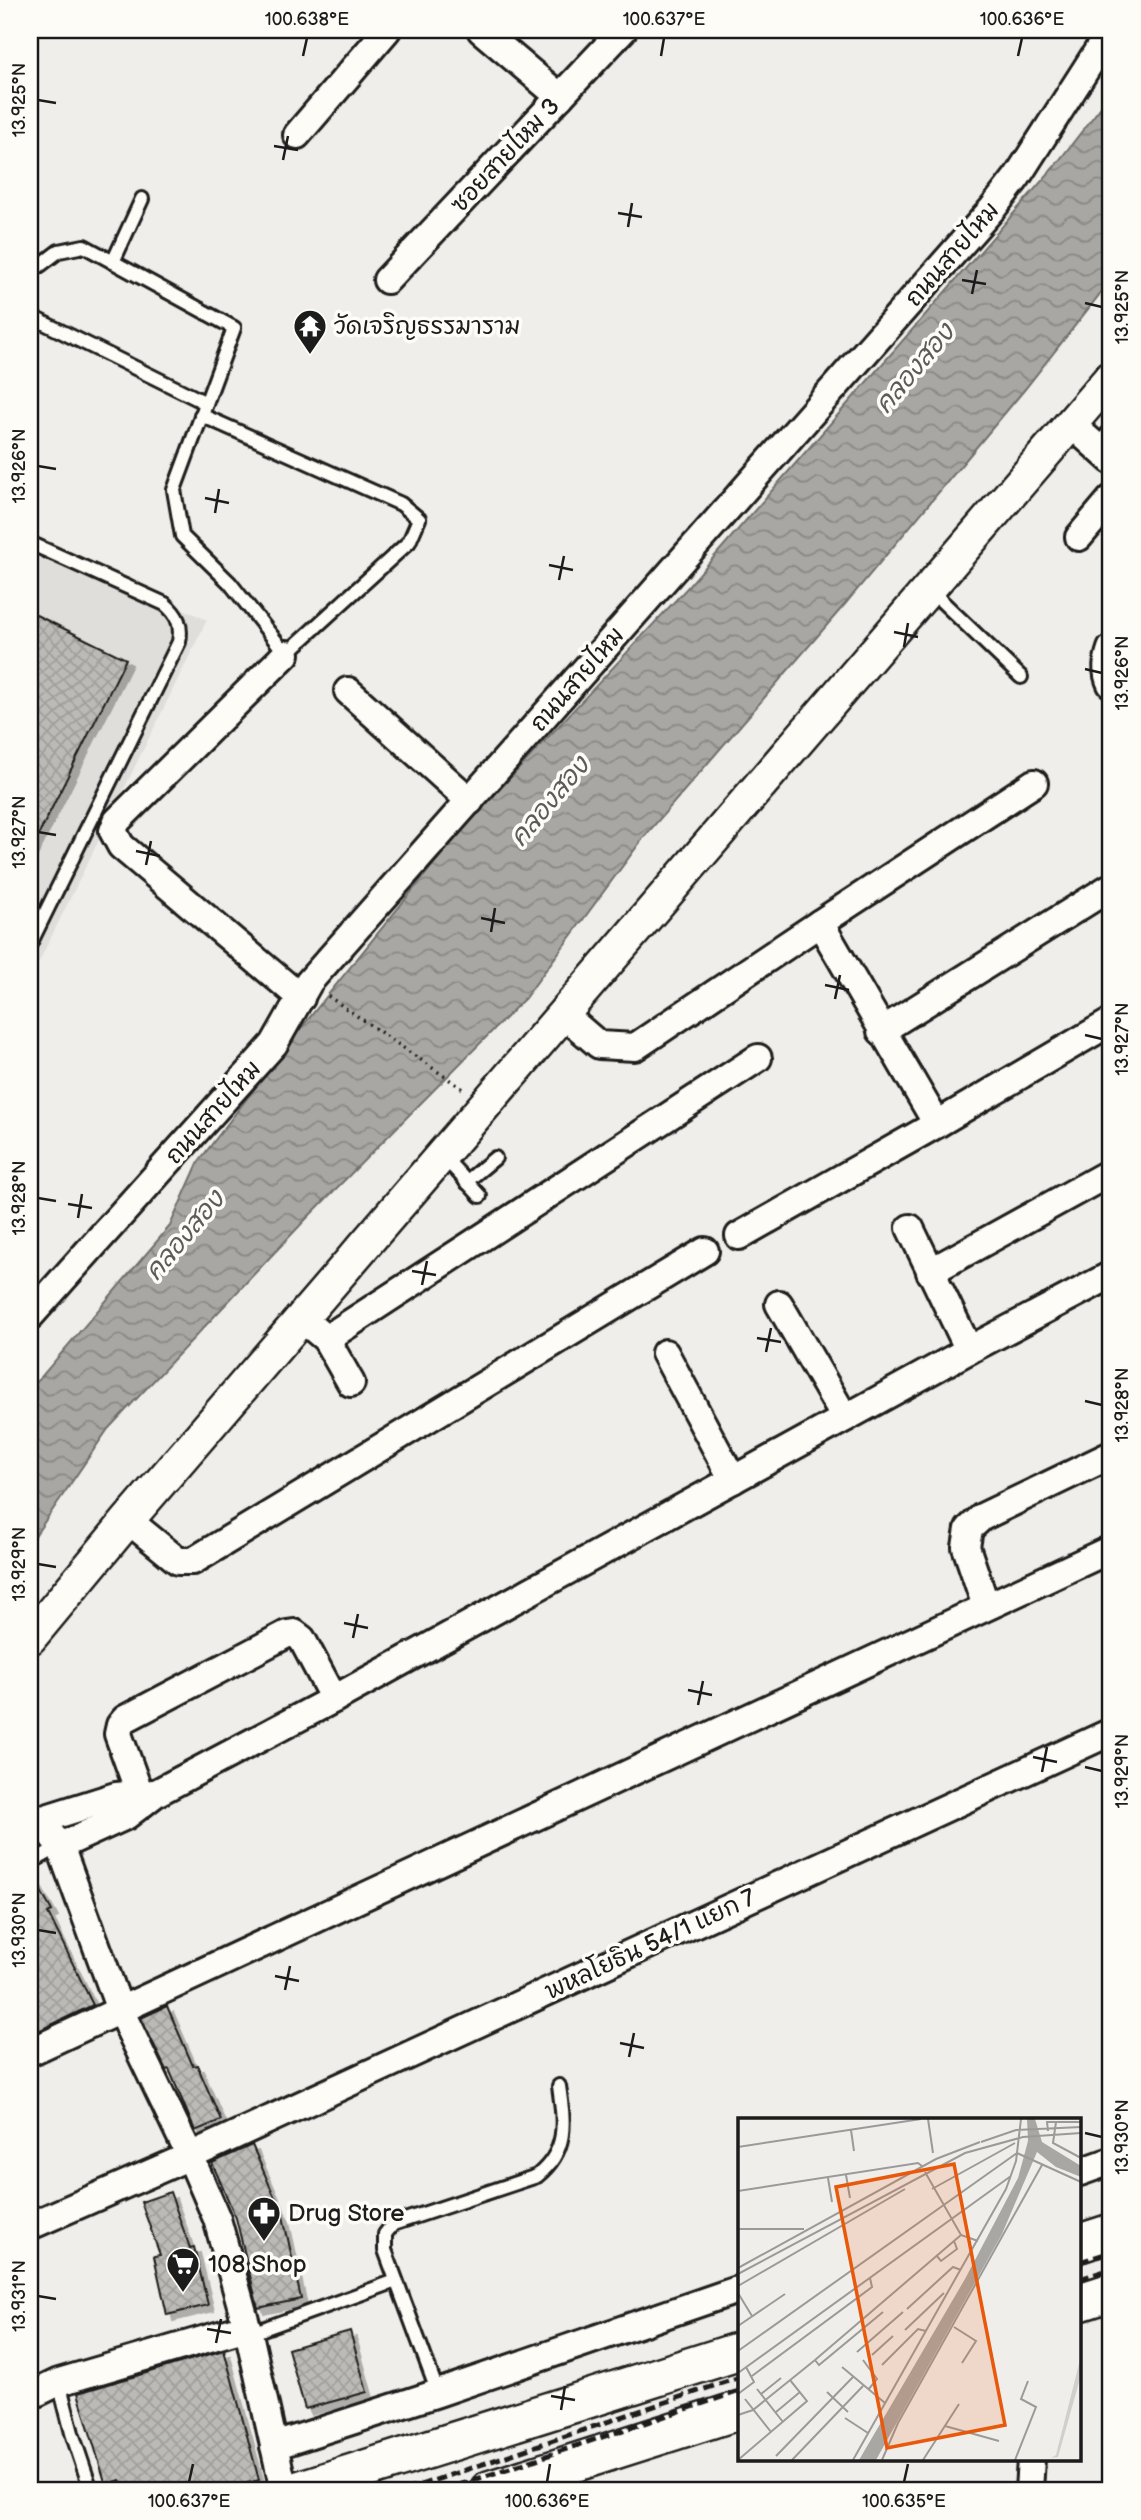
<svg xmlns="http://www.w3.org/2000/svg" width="1141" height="2520" viewBox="0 0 1141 2520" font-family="'Balsamiq Sans','Playpen Sans Thai',sans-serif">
	<defs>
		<pattern id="water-waves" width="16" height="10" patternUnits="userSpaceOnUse" patternTransform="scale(1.75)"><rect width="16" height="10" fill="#a8a7a3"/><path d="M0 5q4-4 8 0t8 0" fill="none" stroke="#888784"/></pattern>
		<pattern id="building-cross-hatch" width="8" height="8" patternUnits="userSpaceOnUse" patternTransform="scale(1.75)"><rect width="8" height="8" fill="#bbbab6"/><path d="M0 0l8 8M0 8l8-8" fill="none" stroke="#a09f9c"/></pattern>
		<filter id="shadow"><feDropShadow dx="6" dy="6" stdDeviation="0" flood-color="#0004"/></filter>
	</defs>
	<rect width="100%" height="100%" fill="#f0eeea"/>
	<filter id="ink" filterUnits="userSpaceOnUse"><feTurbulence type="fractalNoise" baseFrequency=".0143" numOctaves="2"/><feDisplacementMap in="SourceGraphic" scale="14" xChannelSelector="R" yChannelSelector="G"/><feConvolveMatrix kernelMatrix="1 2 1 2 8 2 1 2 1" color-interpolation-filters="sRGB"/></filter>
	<g filter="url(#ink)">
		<polygon fill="#e0deda" points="30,538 207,620 30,980"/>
		<polygon fill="url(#water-waves)" stroke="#706f6d" stroke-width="2" points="1111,94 1111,280 1025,389 846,603 644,837 525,998 308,1217 108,1429 30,1543 30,1390 170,1226 199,1161 297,1033 458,834 687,588 1054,167"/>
		<g fill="url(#building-cross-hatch)" stroke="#1c1c1c" stroke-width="2" filter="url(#shadow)">
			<polygon points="30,612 126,659 30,852"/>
			<polygon points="30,1872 52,1911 48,1913 93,2005 30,2035"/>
			<polygon points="167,2006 193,2066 197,2065 221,2120 195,2131 169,2069 166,2070 141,2018"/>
			<polygon points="252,2145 283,2216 301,2299 258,2308 236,2218 212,2163"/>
			<polygon points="170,2192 190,2248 194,2247 208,2305 167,2315 154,2256 160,2255 141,2202"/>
			<polygon points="350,2331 367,2392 305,2409 288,2349"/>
			<polygon points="224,2350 259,2480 224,2490 123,2490 120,2480 106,2485 78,2393"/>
		</g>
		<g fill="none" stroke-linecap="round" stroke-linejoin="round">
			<defs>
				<g id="service">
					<polyline points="113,262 142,199"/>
					<polyline points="30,273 59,251 84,246 234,328 174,490 182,536 230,583 286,654 409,542 419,519 401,504 201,415"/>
					<polyline points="30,316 206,403"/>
					<polyline points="1097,446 1111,430"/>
					<path d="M 30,543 L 165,604 C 178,615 182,625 179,642 L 30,944"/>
					<polyline points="930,590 1021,677"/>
					<polyline points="442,1155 480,1196"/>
					<polyline points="466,1182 495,1158"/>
					<polyline points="30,1863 60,1846"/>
					<polyline points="249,2334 396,2281"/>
					<polyline points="59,2382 72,2433 91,2490"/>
					<path d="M 438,2393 L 385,2250 L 385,2234 L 393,2224 L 537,2176 C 569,2150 564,2122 559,2086"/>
				</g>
				<g id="minor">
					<polyline points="481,30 560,97"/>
					<polyline points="297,135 387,30"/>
					<polyline points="387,280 623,30"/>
					<polyline points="1071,424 1111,460"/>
					<polyline points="1079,537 1111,499"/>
					<path d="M 1111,649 C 1107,661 1105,672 1111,684"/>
					<polyline points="286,654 117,821 113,831 121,846 301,998"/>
					<polyline points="348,691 470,801"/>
					<polyline points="820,923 937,1124"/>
					<polyline points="563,1014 599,1045 635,1047 820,923 1034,783"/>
					<polyline points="881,1031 1109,888"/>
					<polyline points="910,1228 969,1350"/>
					<polyline points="739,1236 937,1124 1111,1022"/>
					<polyline points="930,1272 1111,1172"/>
					<polyline points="779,1304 845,1418"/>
					<polyline points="30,1316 274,1044 309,982 993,208 1017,177 1111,30"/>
					<polyline points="313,1328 326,1339 351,1383"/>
					<polyline points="326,1339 758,1058"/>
					<polyline points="665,1353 733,1480"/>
					<polyline points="128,1520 178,1561 193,1561 705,1251"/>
					<polyline points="986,1606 966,1547 969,1529 982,1517 1111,1455"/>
					<polyline points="143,1803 118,1734 120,1725 125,1719 287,1634 294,1633 302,1639 334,1699"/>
					<polyline points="30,1814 40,1820 60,1846 120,2010 190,2156 217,2219 249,2334 284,2490"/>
					<polyline points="40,1820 116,1796 154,1793"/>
					<polyline points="60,1846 126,1816 156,1793 334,1699 969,1350 1111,1275"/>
					<polyline points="30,2052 1111,1549"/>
					<polyline points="1080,2172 1111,2161"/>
					<polyline points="30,2226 190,2156 1111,1732"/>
					<polyline points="30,2396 59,2382 247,2327"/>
					<polyline points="274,2446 438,2393 740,2289"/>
					<polyline points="1029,2490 1031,2459"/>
				</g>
				<polyline id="tertiary" points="30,1638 128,1520 1111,377"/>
				<g id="secondary">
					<polyline points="1080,2243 1111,2233"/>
					<polyline points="1080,2302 1111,2292"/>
					<polyline points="299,2490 740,2351"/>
					<polyline points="489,2490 740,2410"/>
				</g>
			</defs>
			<use href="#service" stroke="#1c1c1c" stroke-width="18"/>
			<use href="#minor" stroke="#1c1c1c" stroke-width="32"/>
			<use href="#tertiary" stroke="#1c1c1c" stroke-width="37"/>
			<use href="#secondary" stroke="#1c1c1c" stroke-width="42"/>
			<polyline stroke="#1c1c1c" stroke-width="3.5" stroke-dasharray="2 5" stroke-linecap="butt" points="328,996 463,1089"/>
			<use href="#service" stroke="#fdfcf7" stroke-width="12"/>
			<use href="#minor" stroke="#fdfcf7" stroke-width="26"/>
			<use href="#tertiary" stroke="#fdfcf7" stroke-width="32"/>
			<use href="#secondary" stroke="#fdfcf7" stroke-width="37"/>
			<g stroke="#1c1c1c" stroke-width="5" stroke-dasharray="10 5" stroke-linecap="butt">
				<polyline points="1080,2262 1111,2252"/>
				<polyline points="1080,2279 1111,2269"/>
				<polyline points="406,2490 740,2377"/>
				<polyline points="444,2490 740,2391"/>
			</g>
		</g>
	</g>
	<path fill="none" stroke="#1c1c1c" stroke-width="2.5" d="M 303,56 L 307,38M 661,56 L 664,38M 1018,56 L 1022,38M 38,100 L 56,103M 274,146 L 298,150M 283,160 L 288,136M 618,213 L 642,217M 628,227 L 632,203M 962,280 L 986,284M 972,294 L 977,270M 1085,303 L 1102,307M 38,466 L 56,469M 205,498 L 229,503M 215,513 L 219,489M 549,565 L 573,570M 559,580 L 564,556M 894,632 L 918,637M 904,647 L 908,623M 1085,669 L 1102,673M 38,832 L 56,835M 136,851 L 160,856M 146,865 L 151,841M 481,918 L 505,923M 491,932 L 495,908M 825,985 L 849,990M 835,999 L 840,975M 1085,1035 L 1102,1039M 38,1198 L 56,1201M 68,1204 L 92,1208M 78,1218 L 82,1194M 412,1271 L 436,1275M 422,1285 L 427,1261M 757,1338 L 781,1342M 766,1352 L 771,1328M 1085,1401 L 1102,1405M 38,1564 L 56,1567M 344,1623 L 368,1628M 353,1638 L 358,1614M 688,1690 L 712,1695M 698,1705 L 703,1681M 1033,1757 L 1057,1762M 1085,1767 L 1102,1771M 1042,1772 L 1047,1747M 38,1930 L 56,1933M 275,1976 L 299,1981M 285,1990 L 290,1966M 620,2043 L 644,2048M 629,2057 L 634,2033M 1085,2133 L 1102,2137M 38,2296 L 56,2299M 207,2329 L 231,2333M 216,2343 L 221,2319M 551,2396 L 575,2400M 561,2410 L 565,2386M 189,2482 L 193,2464M 547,2482 L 550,2464M 904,2482 L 908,2464"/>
	<defs>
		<symbol id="temple-pin" viewBox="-11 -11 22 30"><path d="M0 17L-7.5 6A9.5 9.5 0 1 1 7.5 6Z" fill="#1c1c1c" stroke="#fdfcf7"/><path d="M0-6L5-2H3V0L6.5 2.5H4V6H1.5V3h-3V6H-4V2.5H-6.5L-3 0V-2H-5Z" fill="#fff"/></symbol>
		<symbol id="pharmacy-pin" viewBox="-11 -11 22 30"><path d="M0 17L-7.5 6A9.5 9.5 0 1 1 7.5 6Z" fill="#1c1c1c" stroke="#fdfcf7"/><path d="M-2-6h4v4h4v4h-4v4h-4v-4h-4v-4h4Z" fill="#fff"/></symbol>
		<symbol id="supermarket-pin" viewBox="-11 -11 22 30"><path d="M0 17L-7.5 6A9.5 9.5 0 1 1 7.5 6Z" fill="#1c1c1c" stroke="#fdfcf7"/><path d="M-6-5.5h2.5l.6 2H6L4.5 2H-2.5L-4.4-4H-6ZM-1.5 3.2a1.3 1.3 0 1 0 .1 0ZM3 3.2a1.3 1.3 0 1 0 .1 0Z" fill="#fff"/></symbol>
	</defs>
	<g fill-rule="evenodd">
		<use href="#temple-pin" x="291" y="307" width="38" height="52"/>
		<use href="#pharmacy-pin" x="245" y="2194" width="38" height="52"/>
		<use href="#supermarket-pin" x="164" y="2245" width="38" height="52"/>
	</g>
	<g text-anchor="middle" stroke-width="7" stroke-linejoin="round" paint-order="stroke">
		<g font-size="24" fill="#1c1c1c" stroke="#fdfcf7">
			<text transform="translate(505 155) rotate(-47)" y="8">ซอยสายไหม 3</text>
			<text transform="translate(952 254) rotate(-49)" y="8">ถนนสายไหม</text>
			<text transform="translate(577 679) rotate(-49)" y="8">ถนนสายไหม</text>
			<text transform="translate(213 1112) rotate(-48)" y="8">ถนนสายไหม</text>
			<text transform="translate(650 1944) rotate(-25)" y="8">พหลโยธิน 54/1 แยก 7</text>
		</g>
		<g font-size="24" fill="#1c1c1c" stroke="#fdfcf7" text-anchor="start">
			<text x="334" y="334">วัดเจริญธรรมาราม</text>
			<text x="288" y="2221">Drug Store</text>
			<text x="208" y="2272">108 Shop</text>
		</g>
		<g font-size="26" font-style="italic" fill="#5b5b59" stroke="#fdfcf7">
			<text transform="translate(914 368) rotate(-50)" y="9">คลองสอง</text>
			<text transform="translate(549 801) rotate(-50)" y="9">คลองสอง</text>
			<text transform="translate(184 1235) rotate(-50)" y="9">คลองสอง</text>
		</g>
	</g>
	<g transform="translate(738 2118)">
		<rect width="343" height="343" fill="#f0eeea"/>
		<path d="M 343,238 L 343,257 L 320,339 L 313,340 L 318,337 Z" fill="#d0cfcc"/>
		<path d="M 289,1 L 297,1 L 304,24 L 343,48 L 343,59 L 318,49 L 299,34 L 264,116 L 138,342 L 121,342 L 227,161 L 280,60 L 290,23 Z" fill="#a8a7a3"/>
		<path fill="none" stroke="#9b9a98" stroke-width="2" d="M 190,1 L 195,35M 318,4 L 315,25 L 343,40M 113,12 L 116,33M 310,13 L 309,4 L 343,4M 243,24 L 278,12 L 343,9M 0,29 L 183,1M 279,35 L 343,64M 187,54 L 223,117 L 240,123M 108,57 L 112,80M 90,60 L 94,84M 194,71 L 277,25M 0,73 L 180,45 L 184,48M 0,111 L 66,111M 198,137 L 203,143 L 219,131 L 216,123M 0,150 L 198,41 L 242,24M 0,156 L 227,35 L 285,19 L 343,15M 0,168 L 167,71M 0,175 L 14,198M 169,191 L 215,149 L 223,152M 0,208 L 47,176M 216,209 L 238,223 L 224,245M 167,212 L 206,175M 0,233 L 279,35M 119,234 L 165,194M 134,237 L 155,218M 77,242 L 81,247 L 145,194M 125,242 L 139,261 L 130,272M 144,247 L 180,211 L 188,213M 104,249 L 147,285M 0,255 L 273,58M 14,258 L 134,169 L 132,160M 19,271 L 45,304M 89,274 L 110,294M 0,276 L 16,264 L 8,249M 23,276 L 43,260M 7,281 L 33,314M 38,294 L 62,274M 0,297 L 15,292 L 77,242 L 223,117M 107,300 L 130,315M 207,308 L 261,323M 38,338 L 115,259M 0,342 L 69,283 L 52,262M 54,342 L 125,268M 115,342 L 268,71 L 278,43 L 283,1M 144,342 L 160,305 L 304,47M 185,342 L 221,286M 277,342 L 298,289 L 283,281 L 290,263"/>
		<path fill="#e8590c" fill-opacity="0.15" stroke="#e8590c" stroke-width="3.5" d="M 216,46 L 267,307 L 149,330 L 98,69 Z"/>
		<rect width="343" height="343" fill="none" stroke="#1c1c1c" stroke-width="3.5"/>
	</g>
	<rect width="1141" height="2520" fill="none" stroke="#fdfcf7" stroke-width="77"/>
	<rect x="38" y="38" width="1064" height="2444" fill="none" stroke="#1c1c1c" stroke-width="2.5"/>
	<g font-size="18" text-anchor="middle" fill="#1c1c1c">
		<text x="307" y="25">100.638°E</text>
		<text x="664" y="25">100.637°E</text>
		<text x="1022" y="25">100.636°E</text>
		<text transform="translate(19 100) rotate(-90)" y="6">13.925°N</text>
		<text transform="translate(1122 307) rotate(-90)" y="6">13.925°N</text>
		<text transform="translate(19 466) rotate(-90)" y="6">13.926°N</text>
		<text transform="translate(1122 673) rotate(-90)" y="6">13.926°N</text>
		<text transform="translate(19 832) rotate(-90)" y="6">13.927°N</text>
		<text transform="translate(1122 1039) rotate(-90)" y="6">13.927°N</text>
		<text transform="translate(19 1198) rotate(-90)" y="6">13.928°N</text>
		<text transform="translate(1122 1405) rotate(-90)" y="6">13.928°N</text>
		<text transform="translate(19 1564) rotate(-90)" y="6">13.929°N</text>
		<text transform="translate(1122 1771) rotate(-90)" y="6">13.929°N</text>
		<text transform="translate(19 1930) rotate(-90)" y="6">13.930°N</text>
		<text transform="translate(1122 2137) rotate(-90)" y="6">13.930°N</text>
		<text transform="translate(19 2296) rotate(-90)" y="6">13.931°N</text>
		<text x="189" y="2507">100.637°E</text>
		<text x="547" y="2507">100.636°E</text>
		<text x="904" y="2507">100.635°E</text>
	</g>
</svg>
